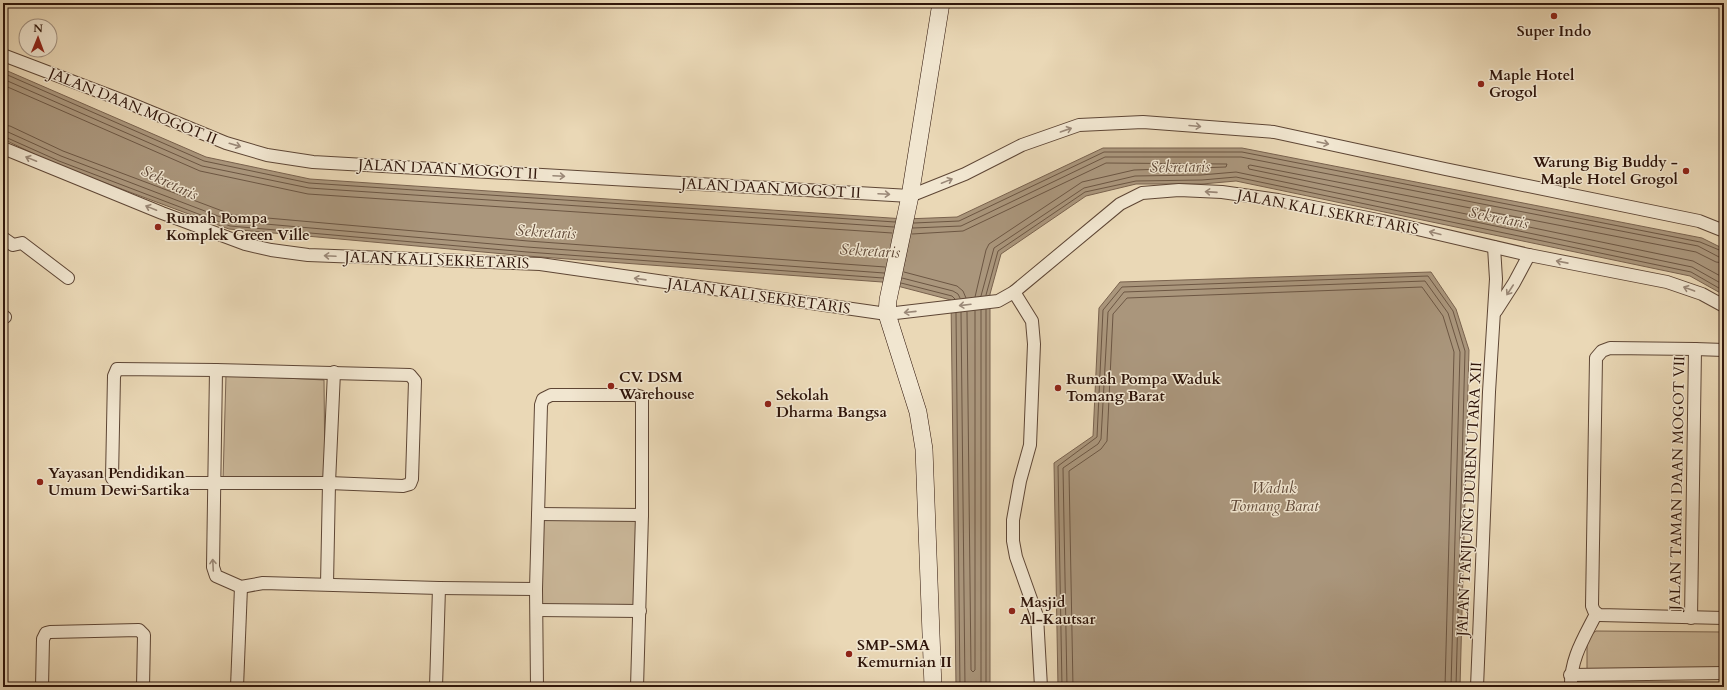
<svg xmlns="http://www.w3.org/2000/svg" width="1727" height="690" viewBox="0 0 1727 690" font-family="Cardo,serif">
	<rect width="100%" height="100%" fill="#ead8b6"/>
	<filter id="stains"><feTurbulence type="fractalNoise" baseFrequency=".005" numOctaves="4"/><feColorMatrix values="0 0 0 0 .2 0 0 0 0 .09 0 0 0 0 .02 0 0 0 .5 -.17"/></filter>
	<radialGradient id="worn" r=".72"><stop offset=".6" stop-color="#630" stop-opacity="0"/><stop offset="1" stop-color="#630" stop-opacity=".3"/></radialGradient>
	<g fill="#cab799" stroke="#7c6652">
		<polygon points="226,375 324,380 325,482 223,481"/>
		<polygon points="541,517 640,517 638,609 539,608"/>
		<polygon points="1596,631 1724,632 1724,675 1587,672 1587,637"/>
	</g>
	<g fill="#aa967c" stroke="#79624e">
		<polygon points="3,69 206,157 310,179 905,219 957,217 1103,148 1242,148 1702,238 1724,249 1724,295 1690,276 1236,181 1202,184 1136,184 1086,196 1001,254 990,294 990,687 956,687 951,300 882,282 527,256 229,229 57,165 3,139"/>
		<polygon points="1431,272 1456,309 1469,350 1460,687 1058,687 1054,463 1093,436 1099,308 1120,282"/>
	</g>
	<g fill="none" stroke-linecap="round" stroke-linejoin="round">
		<g stroke="#6c5643" stroke-width="1">
			<polyline points="3,73 204,161 309,183 895,222"/>
			<polyline points="3,79 202,166 309,188 894,227"/>
			<polyline points="3,85 200,171 308,194 892,233"/>
			<polyline points="3,125 10,126 63,151 233,215 528,241 885,267"/>
			<polyline points="3,131 8,132 61,156 231,221 527,247 884,273"/>
			<polyline points="3,136 59,161 230,226 527,252 883,278"/>
			<polyline points="914,223 959,221 1104,152 1242,152 1700,242 1724,252"/>
			<polyline points="913,228 961,226 1105,157 1241,157 1698,246 1719,257 1724,257"/>
			<polyline points="912,234 963,231 1106,163 1227,164 1226,167 1134,170 1082,182 989,244 986,250 975,297"/>
			<polyline points="1724,263 1716,262 1696,252 1250,165 1248,166 1249,169 1693,261 1724,278"/>
			<polyline points="904,272 957,286 963,291 966,298"/>
			<polyline points="902,278 953,291 958,294 960,298"/>
			<polyline points="901,283 952,296 955,299"/>
			<polyline points="986,295 998,251 1085,192 1136,181 1202,180 1236,177 1691,272 1724,291"/>
			<polyline points="981,296 994,248 1084,188 1135,176 1201,175 1236,172 1692,267 1724,285"/>
			<polyline points="986,309 986,687"/>
			<polyline points="981,310 981,687"/>
			<polyline points="961,312 965,687"/>
			<polyline points="967,312 971,670 973,672 975,670 975,311"/>
			<polyline points="956,313 960,687"/>
			<polyline points="1062,687 1058,466 1097,437 1103,310 1122,287 1428,276 1453,311 1465,351 1456,687"/>
			<polyline points="1067,687 1063,468 1098,444 1101,439 1108,312 1124,292 1425,281 1448,313 1460,352 1451,687"/>
			<polyline points="1073,687 1069,471 1101,449 1107,441 1113,314 1127,298 1422,287 1443,316 1454,352 1445,687"/>
		</g>
		<defs>
			<g id="street">
				<polyline points="3,55 124,101 226,143 267,155 313,162 910,196 965,174 1022,145 1079,125 1143,122 1274,132 1445,169 1699,221 1724,231"/>
				<polyline points="3,148 162,213 245,244 271,250 308,255 540,264 887,314 998,301 1014,292 1120,204 1142,193 1179,190 1222,192 1278,200 1383,221 1529,255 1667,282 1702,294 1724,306"/>
				<polyline points="3,238 13,245 22,243 68,278"/>
				<polyline points="1014,292 1032,321 1034,344 1030,445 1020,481 1013,520 1013,541 1016,557 1037,616 1041,687"/>
				<polyline points="1496,311 1514,283 1529,255"/>
				<polyline points="3,316 5,317"/>
				<polyline points="1724,350 1695,349 1610,348 1602,351 1596,358 1592,606 1594,611 1599,615 1724,618"/>
				<polygon points="117,369 216,370 410,375 415,381 412,479 410,484 403,486 329,483 116,483 112,478 114,376"/>
				<polyline points="216,370 213,567 216,576 241,587 263,583 439,588 536,589"/>
				<polyline points="538,514 642,515"/>
				<polyline points="327,584 329,483 334,372"/>
				<polyline points="537,610 640,611"/>
				<polyline points="1691,618 1695,349"/>
				<polyline points="1570,675 1724,673"/>
				<polyline points="42,687 43,639 46,633 50,632 139,630 144,635 143,687"/>
				<polyline points="237,687 241,587"/>
				<polyline points="436,687 439,588"/>
				<polyline points="537,687 536,589 541,405 543,399 551,395 635,395 642,397 642,515 637,687"/>
				<polyline points="1477,687 1489,392 1496,279 1494,247"/>
				<path d="M 1571,687 C 1570,659 1584,638 1596,614"/>
			</g>
			<polyline id="secondary" points="933,687 924,449 918,412 887,314 888,300 910,196 941,3"/>
		</defs>
		<use href="#street" stroke="#5e4635" stroke-width="14"/>
		<use href="#secondary" stroke="#2f150a" stroke-width="18"/>
		<use href="#street" stroke="#f1e6d0" stroke-width="12"/>
		<use href="#secondary" stroke="#f1e6d0" stroke-width="17"/>
	</g>
	<defs><path id="oneway-shaft" d="M-6 0H5M1.5-3L5.5 0L1.5 3" fill="none" stroke-width="1.6" stroke-linecap="round" stroke-linejoin="round"/></defs>
	<g stroke="#9a8877">
		<use href="#oneway-shaft" transform="translate(1195 126) rotate(5)"/>
		<use href="#oneway-shaft" transform="translate(1066 130) rotate(-19)"/>
		<use href="#oneway-shaft" transform="translate(1323 143) rotate(12)"/>
		<use href="#oneway-shaft" transform="translate(235 145) rotate(16)"/>
		<use href="#oneway-shaft" transform="translate(31 159) rotate(-158)"/>
		<use href="#oneway-shaft" transform="translate(559 176) rotate(3)"/>
		<use href="#oneway-shaft" transform="translate(947 181) rotate(-22)"/>
		<use href="#oneway-shaft" transform="translate(1211 192) rotate(-176)"/>
		<use href="#oneway-shaft" transform="translate(884 194) rotate(3)"/>
		<use href="#oneway-shaft" transform="translate(151 208) rotate(-158)"/>
		<use href="#oneway-shaft" transform="translate(1435 233) rotate(-166)"/>
		<use href="#oneway-shaft" transform="translate(330 256) rotate(-177)"/>
		<use href="#oneway-shaft" transform="translate(1562 262) rotate(-169)"/>
		<use href="#oneway-shaft" transform="translate(640 279) rotate(-172)"/>
		<use href="#oneway-shaft" transform="translate(1689 289) rotate(-160)"/>
		<use href="#oneway-shaft" transform="translate(1510 290) rotate(123)"/>
		<use href="#oneway-shaft" transform="translate(965 305) rotate(173)"/>
		<use href="#oneway-shaft" transform="translate(910 312) rotate(174)"/>
		<use href="#oneway-shaft" transform="translate(213 565) rotate(-93)"/>
	</g>
	<g fill="#8f2418" stroke="#f1e6d0" stroke-width="1.5">
		<circle cx="1554" cy="16" r="4"/>
		<circle cx="1481" cy="84" r="4"/>
		<circle cx="1686" cy="171" r="4"/>
		<circle cx="158" cy="227" r="4"/>
		<circle cx="611" cy="386" r="4"/>
		<circle cx="1058" cy="388" r="4"/>
		<circle cx="768" cy="404" r="4"/>
		<circle cx="40" cy="482" r="4"/>
		<circle cx="1012" cy="611" r="4"/>
		<circle cx="849" cy="654" r="4"/>
	</g>
	<g text-anchor="middle" stroke-width="3" stroke-linejoin="round" paint-order="stroke">
		<g font-size="15" font-weight="bold" fill="#2f150a" stroke="#f1e6d0" text-anchor="start">
			<text x="1554" y="36" text-anchor="middle">Super Indo</text>
			<text x="1489" y="80">Maple Hotel<tspan x="1489" dy="17">Grogol</tspan></text>
			<text x="1678" y="167" text-anchor="end">Warung Big Buddy -<tspan x="1678" dy="17">Maple Hotel Grogol</tspan></text>
			<text x="166" y="223">Rumah Pompa<tspan x="166" dy="17">Komplek Green Ville</tspan></text>
			<text x="619" y="382">CV. DSM<tspan x="619" dy="17">Warehouse</tspan></text>
			<text x="1066" y="384">Rumah Pompa Waduk<tspan x="1066" dy="17">Tomang Barat</tspan></text>
			<text x="776" y="400">Sekolah<tspan x="776" dy="17">Dharma Bangsa</tspan></text>
			<text x="48" y="478">Yayasan Pendidikan<tspan x="48" dy="17">Umum Dewi Sartika</tspan></text>
			<text x="1020" y="607">Masjid<tspan x="1020" dy="17">Al-Kautsar</tspan></text>
			<text x="857" y="650">SMP-SMA<tspan x="857" dy="17">Kemurnian II</tspan></text>
		</g>
		<g font-size="15" fill="#2f150a" stroke="#f1e6d0">
			<text transform="translate(133 106) rotate(22)" y="5">JALAN DAAN MOGOT II</text>
			<text transform="translate(448 169) rotate(3)" y="5">JALAN DAAN MOGOT II</text>
			<text transform="translate(771 188) rotate(3)" y="5">JALAN DAAN MOGOT II</text>
			<text transform="translate(1328 212) rotate(11)" y="5">JALAN KALI SEKRETARIS</text>
			<text transform="translate(437 260) rotate(2)" y="5">JALAN KALI SEKRETARIS</text>
			<text transform="translate(759 296) rotate(8)" y="5">JALAN KALI SEKRETARIS</text>
			<text transform="translate(1677 483) rotate(-89)" y="5">JALAN TAMAN DAAN MOGOT VII</text>
			<text transform="translate(1469 499) rotate(-87)" y="5">JALAN TANJUNG DUREN UTARA XII</text>
		</g>
		<g font-size="16" font-style="italic" fill="#604938" stroke="#f1e6d0">
			<text transform="translate(1180 166) rotate(-1)" y="6">Sekretaris</text>
			<text transform="translate(170 182) rotate(25)" y="6">Sekretaris</text>
			<text transform="translate(1499 217) rotate(11)" y="6">Sekretaris</text>
			<text transform="translate(546 231) rotate(3)" y="6">Sekretaris</text>
			<text transform="translate(870 250) rotate(3)" y="6">Sekretaris</text>
			<text x="1274" y="493">Waduk<tspan x="1274" dy="18">Tomang Barat</tspan></text>
		</g>
	</g>
	<rect width="1727" height="690" fill="none" stroke="#ead8b6" stroke-width="16"/>
	<rect x="4" y="4" width="1719" height="682" fill="none" stroke="#2f150a" stroke-width="2"/>
	<rect x="8" y="8" width="1711" height="674" fill="none" stroke="#2f150a"/>
	<g transform="translate(38 38) rotate(1)"><circle r="19" fill="#f1e6d0" stroke="#a39281"/>
	<path d="M0-3L7 15L0 10L-7 15Z" fill="#8f2418"/>
	<text y="-6" font-size="11" font-weight="bold" text-anchor="middle" fill="#2f150a">N</text>
	</g>
	<rect width="100%" height="100%" filter="url(#stains)"/>
	<rect width="100%" height="100%" fill="url(#worn)"/>
</svg>
